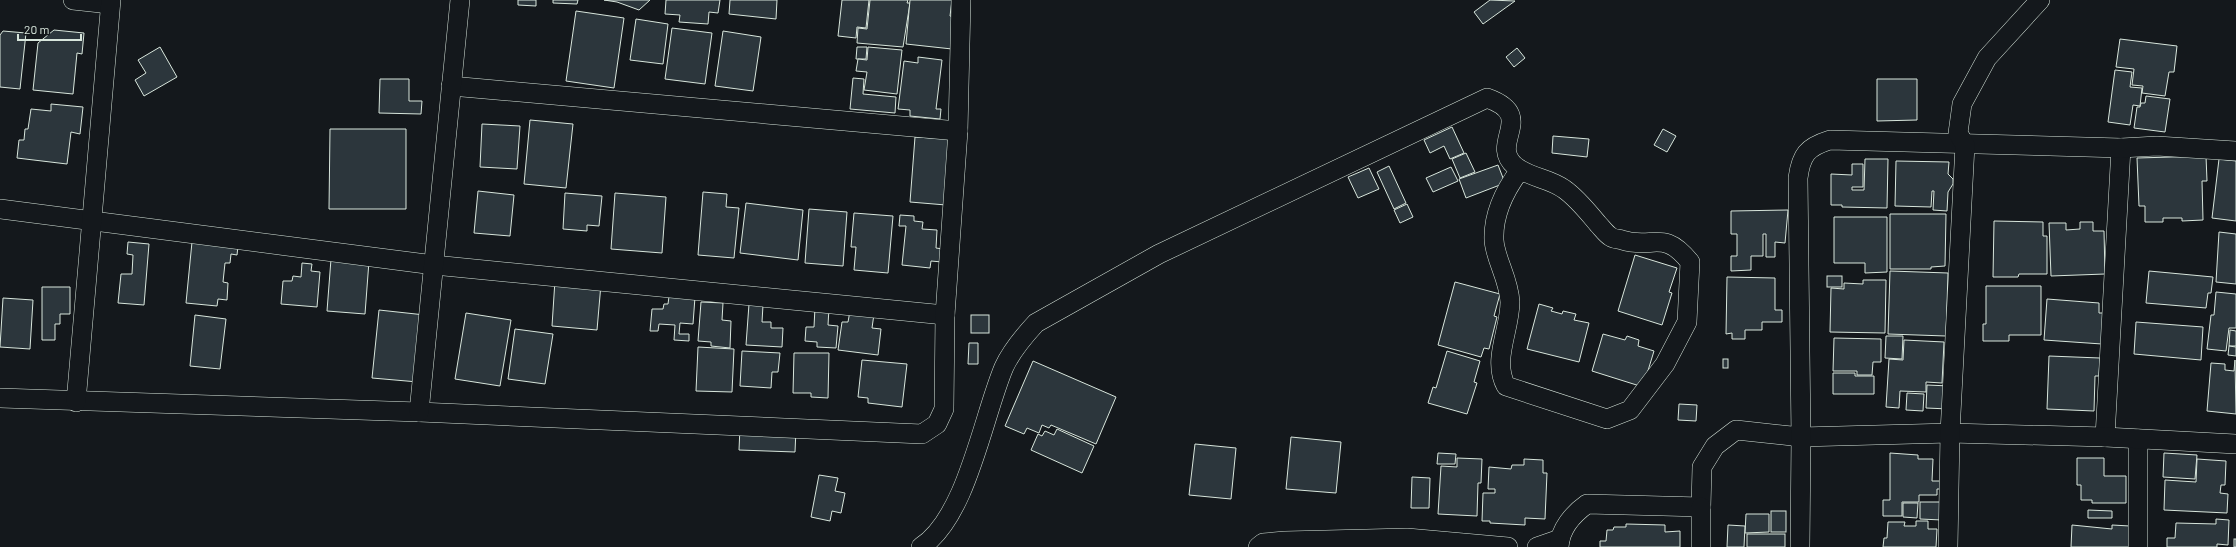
<svg xmlns="http://www.w3.org/2000/svg" width="2236" height="547" viewBox="0 0 2236 547" font-family="Barlow,sans-serif">
	<rect width="100%" height="100%" fill="#14181c"/>
	<g fill="#2c363c" stroke="#d8e6dc">
		<polygon points="518,0 536,0 536,6 518,5"/>
		<polygon points="553,0 578,0 577,4 553,3"/>
		<polygon points="604,0 650,0 639,10 617,2"/>
		<polygon points="666,0 720,0 718,13 709,12 708,24 679,22 680,15 665,14"/>
		<polygon points="730,0 777,0 776,19 729,14"/>
		<polygon points="842,0 869,0 866,28 857,27 856,38 838,36"/>
		<polygon points="870,0 908,0 907,3 910,3 903,47 857,43 858,28 867,29"/>
		<polygon points="910,0 952,0 950,16 955,17 952,49 906,44"/>
		<polygon points="1490,0 1515,1 1483,24 1474,12"/>
		<polygon points="576,11 624,18 614,88 566,81"/>
		<polygon points="636,19 668,24 663,64 630,60"/>
		<polygon points="672,28 712,33 705,84 665,79"/>
		<polygon points="54,30 84,33 82,54 77,53 73,94 33,90 38,43"/>
		<polygon points="3,31 26,33 20,89 0,87 0,35"/>
		<polygon points="723,31 761,37 753,91 715,86"/>
		<polygon points="2120,39 2177,46 2174,72 2169,72 2165,96 2142,93 2143,86 2132,85 2134,69 2116,67"/>
		<polygon points="160,47 177,77 144,96 135,80 146,73 138,60"/>
		<polygon points="857,47 867,47 866,59 856,59"/>
		<polygon points="868,47 902,50 897,94 864,90 867,72 856,71 858,59 867,60"/>
		<polygon points="1517,48 1525,58 1514,67 1506,57"/>
		<polygon points="918,57 942,60 936,109 941,109 940,119 910,116 910,110 898,109 904,61 918,63"/>
		<polygon points="2115,70 2132,72 2130,87 2142,88 2140,106 2133,105 2130,125 2108,122"/>
		<polygon points="853,78 864,79 863,94 896,97 895,113 850,109"/>
		<polygon points="380,79 409,79 409,101 422,101 421,114 379,113"/>
		<polygon points="1877,79 1917,79 1917,120 1877,121"/>
		<polygon points="2146,96 2170,99 2165,132 2134,128 2137,107 2140,107 2141,103 2145,103"/>
		<polygon points="51,104 83,107 80,134 71,132 67,164 17,158 19,140 24,140 25,129 28,129 31,109 51,111"/>
		<polygon points="530,120 573,124 566,188 524,184"/>
		<polygon points="482,124 520,126 517,169 480,167"/>
		<polygon points="1452,127 1464,153 1450,159 1444,146 1430,153 1424,140"/>
		<polygon points="330,129 406,129 406,209 329,209"/>
		<polygon points="1663,129 1676,136 1667,152 1654,145"/>
		<polygon points="1553,136 1589,139 1587,157 1552,153"/>
		<polygon points="915,137 951,139 946,205 910,202"/>
		<polygon points="1466,153 1475,172 1460,178 1452,159"/>
		<polygon points="2206,156 2207,181 2202,181 2203,220 2182,221 2182,218 2163,218 2163,222 2145,222 2145,206 2139,206 2137,158"/>
		<polygon points="1865,159 1888,159 1887,208 1842,207 1842,205 1831,205 1831,174 1852,175 1852,164 1863,164 1863,187 1852,187 1852,190 1864,190"/>
		<polygon points="2219,159 2236,161 2236,221 2212,218"/>
		<polygon points="1896,161 1949,162 1948,174 1953,179 1953,184 1948,192 1947,211 1933,210 1934,191 1932,191 1931,207 1895,206"/>
		<polygon points="1498,165 1505,183 1466,198 1459,179"/>
		<polygon points="1389,166 1406,203 1394,209 1377,172"/>
		<polygon points="1451,167 1458,181 1433,192 1426,178"/>
		<polygon points="1369,168 1379,189 1358,198 1348,177"/>
		<polygon points="478,191 514,195 510,236 474,233"/>
		<polygon points="703,192 727,194 726,207 739,208 734,258 698,255"/>
		<polygon points="565,193 602,196 599,226 587,225 587,231 563,229"/>
		<polygon points="615,193 666,197 662,253 611,249"/>
		<polygon points="746,203 803,210 798,260 740,253"/>
		<polygon points="1407,204 1413,217 1400,223 1394,210"/>
		<polygon points="809,209 847,212 843,266 805,263"/>
		<polygon points="1788,210 1785,243 1775,242 1775,257 1766,257 1766,234 1763,234 1763,256 1751,256 1751,270 1731,271 1731,256 1737,256 1737,234 1731,234 1731,211"/>
		<polygon points="854,213 893,216 888,273 854,270 856,247 851,247"/>
		<polygon points="1890,214 1946,214 1945,266 1931,267 1931,269 1890,269"/>
		<polygon points="900,215 914,216 914,221 923,222 922,229 937,230 936,248 943,249 942,262 931,261 930,268 902,265 906,226 899,226"/>
		<polygon points="1834,217 1887,217 1887,272 1865,273 1865,263 1834,263"/>
		<polygon points="1994,221 2043,222 2043,236 2047,236 2047,274 2019,274 2018,277 1993,277"/>
		<polygon points="2080,222 2093,222 2093,231 2104,231 2105,274 2051,276 2049,223 2066,223 2066,230 2080,229"/>
		<polygon points="2219,232 2236,234 2236,284 2216,282"/>
		<polygon points="128,242 149,244 144,305 118,303 121,274 132,274 133,255 127,254"/>
		<polygon points="192,242 238,246 237,255 231,254 230,263 225,263 223,282 228,283 227,300 218,299 217,306 186,303"/>
		<polygon points="1635,255 1677,268 1669,292 1672,293 1662,325 1618,311"/>
		<polygon points="331,259 369,261 365,314 327,311"/>
		<polygon points="302,263 312,264 311,271 320,272 317,307 281,304 283,281 292,281 293,276 301,277"/>
		<polygon points="1890,271 1948,273 1946,336 1888,334"/>
		<polygon points="2149,271 2213,277 2211,293 2208,293 2206,308 2146,303"/>
		<rect x="1827" y="276" width="15" height="11"/>
		<polygon points="1727,277 1775,278 1775,310 1782,310 1782,322 1762,322 1762,330 1745,330 1745,339 1732,339 1732,333 1726,334"/>
		<polygon points="555,280 601,284 597,330 552,326"/>
		<polygon points="1863,280 1886,280 1885,333 1830,332 1831,288 1844,289 1844,283 1863,284"/>
		<polygon points="1455,282 1500,294 1494,316 1497,317 1489,349 1484,348 1481,357 1438,345"/>
		<polygon points="1986,286 2041,286 2041,335 2009,335 2009,341 1983,341 1983,324 1986,324"/>
		<polygon points="42,287 70,287 70,314 60,314 60,324 55,324 55,340 42,340"/>
		<polygon points="670,289 695,297 693,324 680,323 679,334 689,334 689,341 674,340 675,325 659,324 658,331 650,331 652,309 663,309 664,304 668,304"/>
		<polygon points="2216,292 2236,294 2236,328 2229,328 2226,351 2207,349 2211,315 2214,315"/>
		<polygon points="3,298 33,300 30,349 0,347"/>
		<polygon points="2047,299 2099,303 2099,313 2104,313 2102,344 2044,340"/>
		<polygon points="701,302 723,303 722,320 731,321 730,348 711,346 711,342 698,341"/>
		<polygon points="749,304 763,305 762,322 771,322 771,328 783,328 782,347 746,345"/>
		<polygon points="1539,304 1553,308 1551,311 1562,314 1563,311 1576,314 1574,320 1589,323 1579,362 1527,349"/>
		<polygon points="815,307 829,308 828,325 838,326 836,348 817,347 817,342 805,341 806,327 814,327"/>
		<polygon points="379,310 425,315 418,382 372,378"/>
		<polygon points="850,311 874,314 872,328 881,329 878,355 838,350 842,322 848,322"/>
		<polygon points="466,313 511,320 500,386 455,379"/>
		<polygon points="195,315 226,319 220,369 190,366"/>
		<rect x="971" y="315" width="18" height="18"/>
		<polygon points="2136,322 2203,327 2201,360 2134,354"/>
		<polygon points="515,329 553,334 545,384 508,379"/>
		<polygon points="2230,330 2236,331 2236,346 2229,346"/>
		<polygon points="1603,334 1625,340 1627,336 1639,340 1638,346 1654,351 1643,387 1592,371"/>
		<polygon points="1886,336 1903,336 1902,359 1885,358"/>
		<polygon points="1834,338 1881,339 1881,362 1873,362 1872,375 1857,375 1857,371 1833,371"/>
		<polygon points="1904,340 1944,342 1942,383 1926,382 1926,392 1900,391 1899,408 1886,407 1889,359 1903,360"/>
		<polygon points="969,343 978,343 978,364 968,364"/>
		<polygon points="2229,346 2236,347 2236,356 2228,355"/>
		<polygon points="698,347 734,349 732,392 696,391"/>
		<polygon points="742,351 780,353 778,372 772,372 771,388 740,386"/>
		<polygon points="1447,351 1480,361 1474,382 1477,383 1467,414 1428,403 1433,387 1436,388"/>
		<polygon points="794,353 829,353 828,398 811,397 811,393 793,393"/>
		<polygon points="2049,356 2100,358 2099,376 2095,376 2094,411 2047,409"/>
		<rect x="1723" y="359" width="5" height="9"/>
		<polygon points="862,360 907,364 902,407 868,403 868,398 858,397"/>
		<polygon points="2235,360 2236,414 2207,411 2211,363 2225,364 2225,370 2234,371"/>
		<polygon points="1033,361 1116,397 1096,444 1051,425 1049,428 1042,425 1039,433 1027,428 1024,434 1005,426"/>
		<polygon points="1833,373 1855,373 1855,376 1874,376 1874,394 1833,394"/>
		<polygon points="1927,385 1950,386 1949,409 1926,408"/>
		<polygon points="1907,393 1924,394 1923,411 1906,410"/>
		<polygon points="1679,404 1697,405 1696,421 1678,420"/>
		<polygon points="740,427 796,429 795,452 739,450"/>
		<polygon points="1057,429 1094,446 1082,473 1031,450 1038,434 1042,436 1045,431 1054,435"/>
		<polygon points="1291,437 1341,442 1336,493 1286,489"/>
		<polygon points="1195,444 1236,448 1231,499 1189,495"/>
		<polygon points="1438,453 1456,454 1455,464 1437,464"/>
		<polygon points="1890,453 1918,455 1918,459 1933,459 1932,481 1940,481 1941,489 1937,489 1937,495 1919,495 1919,502 1902,502 1902,516 1883,516 1883,500 1890,500"/>
		<polygon points="2164,453 2197,455 2195,479 2163,477"/>
		<polygon points="1457,458 1482,459 1481,483 1478,483 1477,516 1438,514 1441,466 1457,467"/>
		<polygon points="2077,458 2104,458 2104,476 2126,476 2126,503 2092,503 2092,500 2081,500 2081,485 2077,485"/>
		<polygon points="1524,459 1543,460 1543,473 1547,473 1545,519 1525,518 1525,525 1490,523 1490,521 1482,521 1483,493 1495,493 1495,489 1488,489 1489,467 1511,469 1512,465 1524,465"/>
		<polygon points="2197,459 2226,461 2225,485 2221,485 2220,493 2228,494 2227,513 2164,510 2165,480 2196,482"/>
		<polygon points="819,475 838,478 835,491 845,493 841,513 832,511 830,521 811,517"/>
		<polygon points="1412,477 1430,478 1429,508 1411,508"/>
		<polygon points="1920,502 1942,502 1942,520 1920,519"/>
		<polygon points="1903,503 1918,503 1917,518 1903,517"/>
		<polygon points="2088,510 2112,511 2112,518 2088,518"/>
		<rect x="1771" y="511" width="15" height="21"/>
		<polygon points="1746,514 1769,514 1769,532 1745,533"/>
		<polygon points="2216,519 2229,520 2228,545 2217,544 2217,547 2167,547 2167,538 2175,538 2176,523 2216,524"/>
		<polygon points="1916,521 1928,521 1928,529 1937,529 1936,547 1883,547 1884,538 1887,538 1888,522 1905,522 1904,526 1916,526"/>
		<polygon points="1626,524 1665,525 1665,532 1680,531 1680,547 1600,547 1600,541 1606,541 1607,530 1613,530 1614,527 1626,527"/>
		<polygon points="1728,525 1745,526 1744,547 1727,547"/>
		<polygon points="2072,525 2112,529 2112,525 2130,526 2129,547 2071,547"/>
		<rect x="1747" y="534" width="38" height="13"/>
		<rect x="2234" y="539" width="2" height="8"/>
	</g>
	<g fill="none" stroke-linecap="round" stroke-linejoin="round">
		<defs>
			<g id="minor">
				<polyline points="73,0 110,4"/>
				<polyline points="451,86 958,131"/>
				<polyline points="0,209 434,265 945,315"/>
				<polyline points="0,398 419,412 922,434 937,424 944,409 945,315 958,131 961,0"/>
				<polyline points="76,402 111,0"/>
				<polyline points="419,412 460,0"/>
				<polyline points="2105,437 2121,148"/>
				<polyline points="2138,439 2138,547"/>
				<path d="M 921,547 C 967,517 983,416 1004,367 C 1011,352 1024,336 1036,323 L 1159,254 L 1487,98 C 1538,116 1488,143 1515,166 C 1530,178 1549,178 1564,189 C 1577,198 1588,212 1598,224 C 1602,228 1606,234 1611,237 C 1614,239 1619,239 1622,240 C 1653,250 1663,228 1690,262 L 1687,322 L 1665,364 L 1630,410 L 1607,419 L 1506,386 C 1492,360 1510,330 1510,302 C 1509,279 1495,259 1494,240 C 1493,214 1505,190 1520,170"/>
				<polyline points="1258,547 1263,543 1285,541 1407,538 1508,547"/>
				<polyline points="1537,547 1560,539"/>
				<path d="M 1559,547 C 1560,529 1573,514 1587,504 L 1701,507 L 1702,467 L 1715,446 L 1736,430 L 1801,437 L 1950,433 L 2105,437 L 2236,444"/>
				<polyline points="1701,547 1701,507"/>
				<path d="M 1800,547 L 1801,437 L 1798,178 C 1801,155 1807,147 1830,140 L 2121,148 L 2157,146 L 2236,151"/>
				<polyline points="1948,547 1950,433 1965,145 1958,133 1962,104 1987,58 2040,0"/>
			</g>
		</defs>
		<use href="#minor" stroke="#d8e6dc" stroke-width="20"/>
		<use href="#minor" stroke="#14181c" stroke-width="19"/>
	</g>
	<path d="M18 34v6h63v-6" fill="none" stroke="#d8e6dc" stroke-width="2"/>
	<text x="24" y="34" font-size="12" fill="#d8e6dc" stroke="#14181c" stroke-width="3" paint-order="stroke">20 m</text>
</svg>
